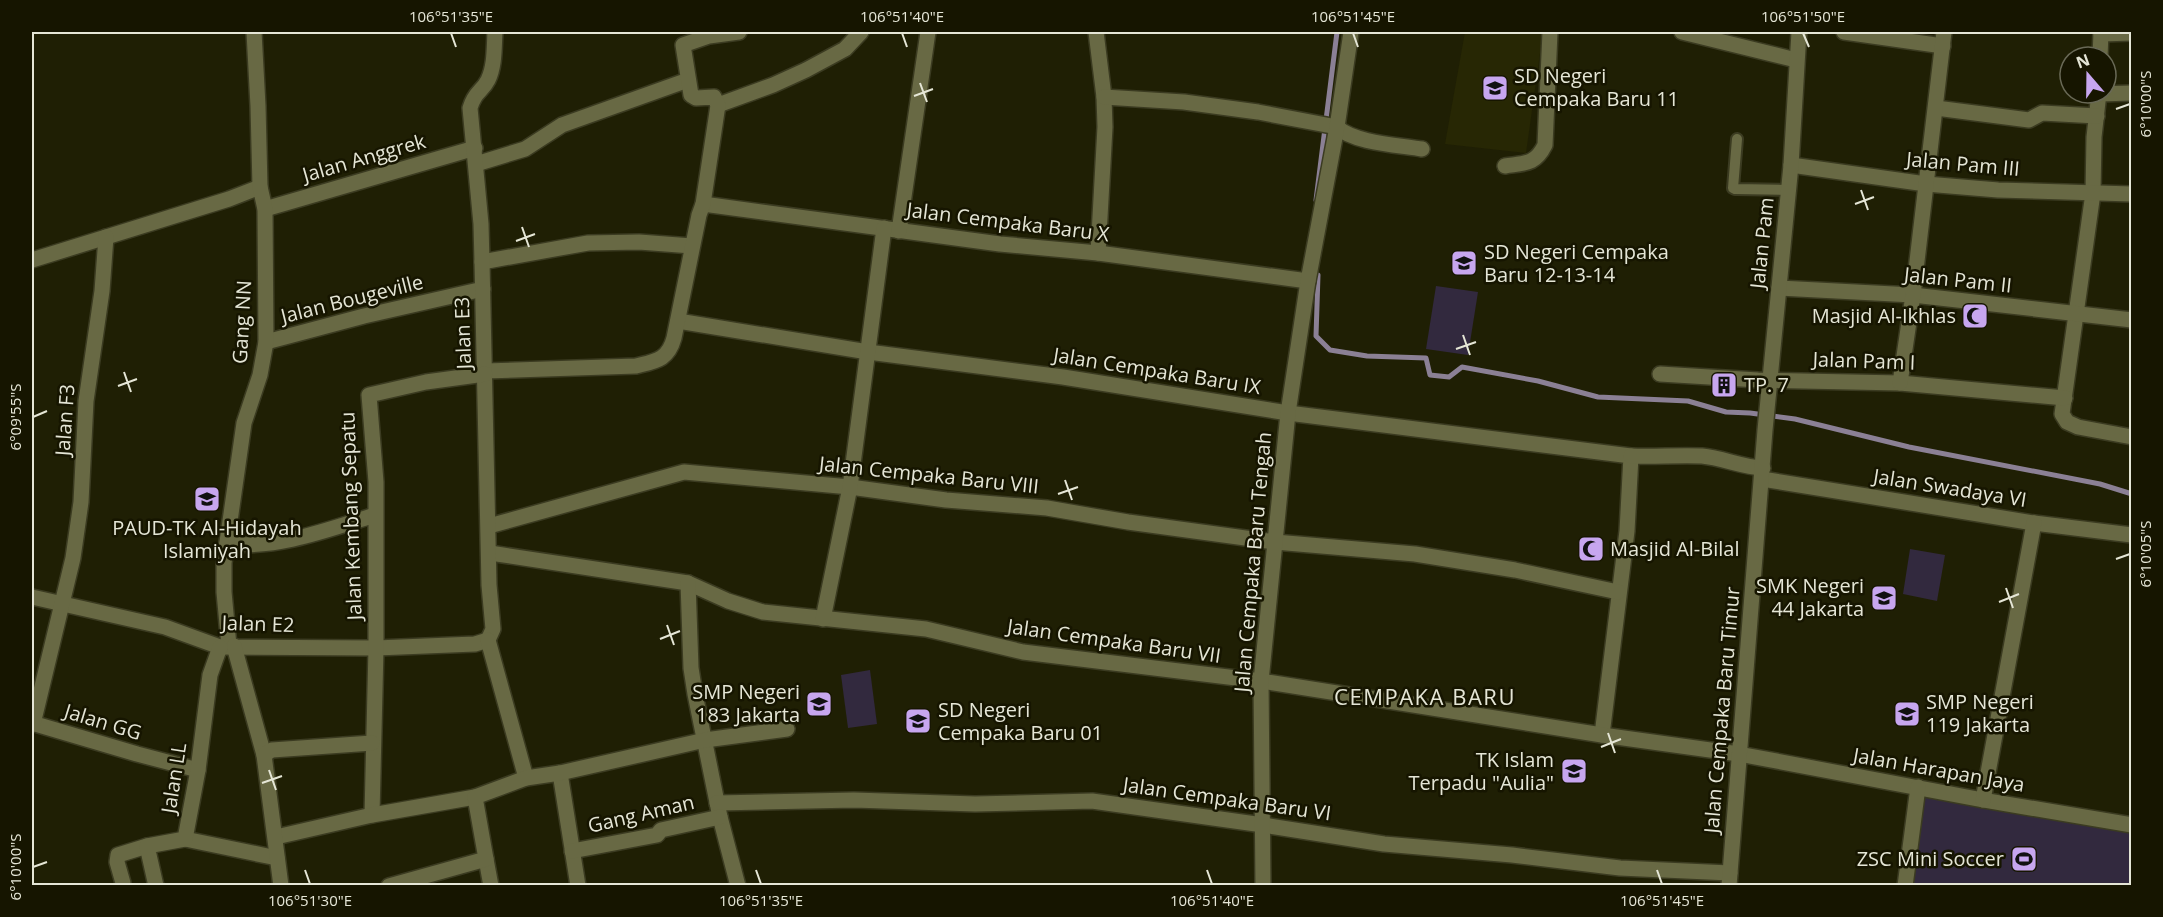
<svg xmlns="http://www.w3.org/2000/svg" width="2163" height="917" viewBox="0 0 2163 917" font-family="'Open Sans',sans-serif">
	<rect width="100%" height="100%" fill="#1f1f04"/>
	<polygon fill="#272704" points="1465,32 1543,32 1526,153 1445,144"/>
	<g fill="#32293e">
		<polygon points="1436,286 1478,292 1468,355 1426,349"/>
		<polygon points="1910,549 1945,555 1937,601 1903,594"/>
		<polygon points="870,670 877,724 848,728 841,675"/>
		<polygon points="1922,797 2131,833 2131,885 1913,886"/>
	</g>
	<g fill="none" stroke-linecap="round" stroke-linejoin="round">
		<g stroke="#8b8095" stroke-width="5">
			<polyline points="1316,200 1337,32"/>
			<polyline points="1312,275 1318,275 1316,336 1330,350 1367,356 1426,358 1430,375 1449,377 1462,367 1538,381 1598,397 1688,401 1726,412 1750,413 1795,419 1909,447 2100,484 2132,494"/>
		</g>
		<defs>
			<polyline id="lane" points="1737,139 1733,188 1735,189 1788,190"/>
			<g id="street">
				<polyline points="1096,32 1104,97 1105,127 1098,253"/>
				<polyline points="1682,32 1796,60"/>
				<polyline points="1844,32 1943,46"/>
				<polyline points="2101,34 2132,33"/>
				<polyline points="2100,57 2101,32"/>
				<polyline points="2099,93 2094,137 2093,193 2062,414 2067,422 2078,427 2132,437"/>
				<polyline points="2099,94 2132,93"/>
				<path d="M 1104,97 L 1184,102 L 1258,112 L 1337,127 C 1354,143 1398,145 1422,149"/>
				<polyline points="718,105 773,85 806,70 845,49 861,32"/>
				<polyline points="1936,108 2029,120 2042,113 2097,116"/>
				<polyline points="476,164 525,149 562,125 688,80"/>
				<polyline points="1791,165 1926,184 1998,190 2132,194"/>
				<path d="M 1505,166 C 1525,163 1535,165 1545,145 L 1550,32"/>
				<polyline points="703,204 1000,244 1098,253 1308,281"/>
				<polyline points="265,209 475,148"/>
				<polyline points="899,231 928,32"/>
				<polyline points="32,260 229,199 260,187"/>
				<polyline points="482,262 588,243 639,242 692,246"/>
				<polyline points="1779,288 1913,295 2132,320"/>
				<polyline points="678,321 868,352 1063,377 1288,413 1631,456 1627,531 1602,735"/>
				<polyline points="266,342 364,316 483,289"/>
				<path d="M 485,371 L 636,366 C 656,361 668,360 674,338 L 699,215 L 703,204 L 718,105 L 714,97 L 696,98 L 691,95 L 683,45 L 709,36 L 739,32"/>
				<polyline points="1660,374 1758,380 1900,383 2065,398"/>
				<polyline points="1900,383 1913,295 1944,32"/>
				<path d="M 1631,456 C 1654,457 1678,455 1702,456 C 1723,458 1742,467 1763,468"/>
				<polyline points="1762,479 2034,523 2132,535"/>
				<polyline points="489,526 684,472 850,487 946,500 1047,508 1128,522 1275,542 1415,554 1515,570 1618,592"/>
				<path d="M 227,544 C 278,549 327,530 375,515"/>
				<polyline points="490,553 688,583 728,601 763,612 926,629 1023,652 1261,681 1602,735 1739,754 1983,800 2132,825"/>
				<polyline points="688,583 691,668 695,694 720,817 738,886"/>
				<polyline points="32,597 165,627 220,647 376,648 475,644 488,640"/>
				<polyline points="823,619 850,487 884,228"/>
				<path d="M 488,640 L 493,629 L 489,585 L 482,262 L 481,224 L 470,108 C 475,91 482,92 488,80 C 495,66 494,47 495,32"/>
				<polyline points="488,640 526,778"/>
				<polyline points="229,646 224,592 224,563 244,423 260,375 266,342 265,209 260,187 258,106 254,32"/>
				<polyline points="234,646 264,755"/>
				<polyline points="32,723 137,754 198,770"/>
				<polyline points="33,724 73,558 81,502 86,401 102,291 106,237"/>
				<polyline points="560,773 578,886"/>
				<polyline points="1983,800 2034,523"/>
				<polyline points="717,803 854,800 975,804 1092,801 1263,825 1384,844 1512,855 1620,868 1730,873"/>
				<polyline points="372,815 376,648 376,482 369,395 426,382 485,374"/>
				<polyline points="276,837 372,815 475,797"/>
				<polyline points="185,839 277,858"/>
				<polyline points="572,851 657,835 661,830 720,817"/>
				<polyline points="486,859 491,886"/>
				<polyline points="122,886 123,883 117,862 118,855 147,846"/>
				<polyline points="156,886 147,846 185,839 198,770 210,675 220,647"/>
				<polyline points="281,886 264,755 272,750 372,743"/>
				<polyline points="389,886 486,859 475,797 526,778 560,773 705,740 787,729"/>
				<polyline points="1263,886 1261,681 1275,542 1288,413 1308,281 1337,127 1351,32"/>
				<polyline points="1729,886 1765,430 1791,165 1799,32"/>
				<polyline points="1905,886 1918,787"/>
			</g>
		</defs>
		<use href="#lane" stroke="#3b3b21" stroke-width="14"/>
		<use href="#street" stroke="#3b3b21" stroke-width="18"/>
		<use href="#lane" stroke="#686944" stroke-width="10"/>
		<use href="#street" stroke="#686944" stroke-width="15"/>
	</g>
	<path fill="none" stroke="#e5e6d6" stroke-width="2" d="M 451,33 L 456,47M 902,33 L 907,47M 1353,33 L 1358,47M 1803,33 L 1809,47M 920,83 L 927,102M 914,96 L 933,89M 2116,109 L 2130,104M 1861,190 L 1868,210M 1855,204 L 1874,197M 522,227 L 529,247M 516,241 L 535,234M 1463,335 L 1470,355M 1456,349 L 1476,342M 124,372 L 131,392M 118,386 L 137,379M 33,417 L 47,411M 1065,480 L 1072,500M 1058,494 L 1078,487M 2116,559 L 2130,554M 2006,588 L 2013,608M 1999,602 L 2019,594M 667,625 L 674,645M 660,639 L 680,631M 1608,733 L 1615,753M 1601,747 L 1621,739M 269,770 L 276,790M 262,783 L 282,776M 33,867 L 47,862M 305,870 L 310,884M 756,870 L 761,884M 1207,870 L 1212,884M 1657,870 L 1662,884"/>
	<defs>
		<symbol id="school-square" viewBox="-11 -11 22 22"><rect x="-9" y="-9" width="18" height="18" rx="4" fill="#c7a6ef" stroke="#161500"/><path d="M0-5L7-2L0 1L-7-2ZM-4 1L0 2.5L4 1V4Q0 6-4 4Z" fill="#111"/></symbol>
		<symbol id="mosque-square" viewBox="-11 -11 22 22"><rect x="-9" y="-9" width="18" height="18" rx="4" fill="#c7a6ef" stroke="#161500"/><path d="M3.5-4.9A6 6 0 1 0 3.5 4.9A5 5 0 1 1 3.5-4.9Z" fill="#111"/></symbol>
		<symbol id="building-square" viewBox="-11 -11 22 22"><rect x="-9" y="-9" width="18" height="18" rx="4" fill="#c7a6ef" stroke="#161500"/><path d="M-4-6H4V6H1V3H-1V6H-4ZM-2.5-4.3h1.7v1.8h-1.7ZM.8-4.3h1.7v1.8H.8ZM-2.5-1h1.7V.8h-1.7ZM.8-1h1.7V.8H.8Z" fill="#111"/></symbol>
		<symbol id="stadium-square" viewBox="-11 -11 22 22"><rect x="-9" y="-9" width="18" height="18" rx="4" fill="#c7a6ef" stroke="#161500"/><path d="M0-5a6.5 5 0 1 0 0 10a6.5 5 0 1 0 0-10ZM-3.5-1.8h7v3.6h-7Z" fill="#111"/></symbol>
	</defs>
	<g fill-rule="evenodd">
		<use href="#school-square" x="1480" y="73" width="30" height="30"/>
		<use href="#school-square" x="1449" y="248" width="30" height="30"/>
		<use href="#mosque-square" x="1960" y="301" width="30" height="30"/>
		<use href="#building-square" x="1709" y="370" width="30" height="30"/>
		<use href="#school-square" x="192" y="484" width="30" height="30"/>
		<use href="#mosque-square" x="1576" y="534" width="30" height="30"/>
		<use href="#school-square" x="1869" y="583" width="30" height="30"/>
		<use href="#school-square" x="804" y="689" width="30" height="30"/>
		<use href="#school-square" x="1892" y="699" width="30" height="30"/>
		<use href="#school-square" x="903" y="706" width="30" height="30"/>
		<use href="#school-square" x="1559" y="756" width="30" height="30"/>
		<use href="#stadium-square" x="2009" y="844" width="30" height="30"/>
	</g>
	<g text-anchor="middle" stroke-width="5" stroke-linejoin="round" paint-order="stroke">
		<g font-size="20" fill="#e5e6d6" stroke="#161500" text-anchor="start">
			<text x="1514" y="83">SD Negeri<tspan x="1514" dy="23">Cempaka Baru 11</tspan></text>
			<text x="1484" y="259">SD Negeri Cempaka<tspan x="1484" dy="23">Baru 12-13-14</tspan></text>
			<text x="1956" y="323" text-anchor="end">Masjid Al-Ikhlas</text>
			<text x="1744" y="392">TP. 7</text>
			<text x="207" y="535" text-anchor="middle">PAUD-TK Al-Hidayah<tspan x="207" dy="23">Islamiyah</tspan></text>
			<text x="1610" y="556">Masjid Al-Bilal</text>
			<text x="1864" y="593" text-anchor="end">SMK Negeri<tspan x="1864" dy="23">44 Jakarta</tspan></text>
			<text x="800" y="699" text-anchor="end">SMP Negeri<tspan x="800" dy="23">183 Jakarta</tspan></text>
			<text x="1926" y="709">SMP Negeri<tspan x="1926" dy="23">119 Jakarta</tspan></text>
			<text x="938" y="717">SD Negeri<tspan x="938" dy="23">Cempaka Baru 01</tspan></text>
			<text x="1554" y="767" text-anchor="end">TK Islam<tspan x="1554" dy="23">Terpadu "Aulia"</tspan></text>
			<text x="2004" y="866" text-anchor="end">ZSC Mini Soccer</text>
		</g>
		<g font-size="20" fill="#e5e6d6" stroke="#161500">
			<text transform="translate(364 158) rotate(-16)" y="7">Jalan Anggrek</text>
			<text transform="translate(1963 164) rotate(5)" y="7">Jalan Pam III</text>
			<text transform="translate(1008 222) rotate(7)" y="7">Jalan Cempaka Baru X</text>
			<text transform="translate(1762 243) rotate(-84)" y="7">Jalan Pam</text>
			<text transform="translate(1958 280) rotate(6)" y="7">Jalan Pam II</text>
			<text transform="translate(352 299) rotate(-14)" y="7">Jalan Bougeville</text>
			<text transform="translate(242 322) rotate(-87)" y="7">Gang NN</text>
			<text transform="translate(463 333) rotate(-92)" y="7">Jalan E3</text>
			<text transform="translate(1864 361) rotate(2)" y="7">Jalan Pam I</text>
			<text transform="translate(1157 371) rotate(9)" y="7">Jalan Cempaka Baru IX</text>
			<text transform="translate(65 420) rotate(-86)" y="7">Jalan F3</text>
			<text transform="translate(929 475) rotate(6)" y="7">Jalan Cempaka Baru VIII</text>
			<text transform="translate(1950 488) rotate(9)" y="7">Jalan Swadaya VI</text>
			<text transform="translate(351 516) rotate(-92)" y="7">Jalan Kembang Sepatu</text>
			<text transform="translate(1253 562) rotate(-85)" y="7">Jalan Cempaka Baru Tengah</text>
			<text transform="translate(258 624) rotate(2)" y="7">Jalan E2</text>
			<text transform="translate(1114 641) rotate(8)" y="7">Jalan Cempaka Baru VII</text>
			<text transform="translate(1722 710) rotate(-85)" y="7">Jalan Cempaka Baru Timur</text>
			<text transform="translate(103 722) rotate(17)" y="7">Jalan GG</text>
			<text transform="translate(1939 770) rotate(10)" y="7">Jalan Harapan Jaya</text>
			<text transform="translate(174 778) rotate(-81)" y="7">Jalan LL</text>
			<text transform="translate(1227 799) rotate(8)" y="7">Jalan Cempaka Baru VI</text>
			<text transform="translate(641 814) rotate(-13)" y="7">Gang Aman</text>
		</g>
		<g font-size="22" letter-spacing="1.5" fill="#e5e6d6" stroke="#161500">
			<text x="1425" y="705">CEMPAKA BARU</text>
		</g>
	</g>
	<rect width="2163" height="917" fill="none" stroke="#161500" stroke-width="66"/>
	<g transform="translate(2088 75) rotate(340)"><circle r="28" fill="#161500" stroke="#696956" stroke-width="1.5"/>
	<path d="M0-4.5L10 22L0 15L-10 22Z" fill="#c7a6ef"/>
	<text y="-9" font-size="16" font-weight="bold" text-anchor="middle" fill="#e5e6d6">N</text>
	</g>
	<rect x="33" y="33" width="2097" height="851" fill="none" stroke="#e5e6d6" stroke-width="2"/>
	<g font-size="15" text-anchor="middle" fill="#e5e6d6">
		<text x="451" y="22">106°51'35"E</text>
		<text x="902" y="22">106°51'40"E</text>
		<text x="1353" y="22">106°51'45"E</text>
		<text x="1803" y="22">106°51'50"E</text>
		<text transform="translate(2146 104) rotate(-90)" y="5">6°10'00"S</text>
		<text transform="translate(16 417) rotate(-90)" y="5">6°09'55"S</text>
		<text transform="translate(2146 554) rotate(-90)" y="5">6°10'05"S</text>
		<text transform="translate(16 867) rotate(-90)" y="5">6°10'00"S</text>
		<text x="310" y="906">106°51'30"E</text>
		<text x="761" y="906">106°51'35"E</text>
		<text x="1212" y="906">106°51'40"E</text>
		<text x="1662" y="906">106°51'45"E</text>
	</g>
</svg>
